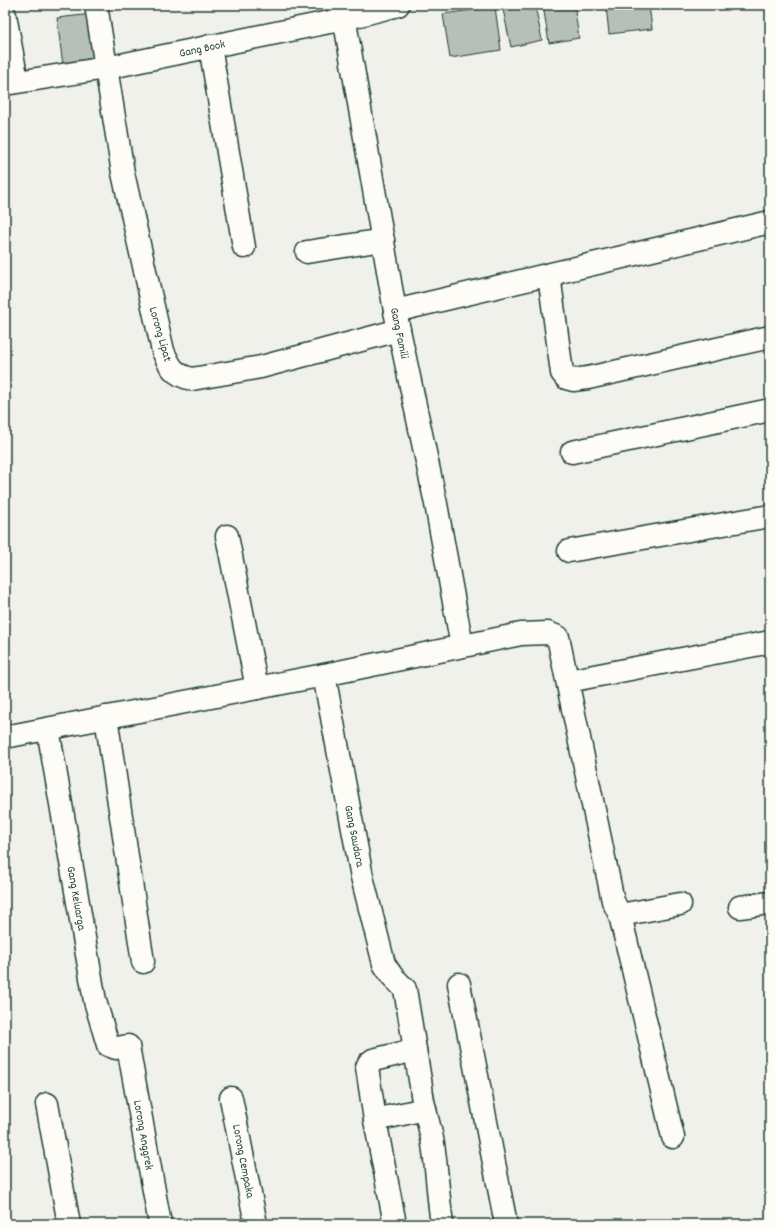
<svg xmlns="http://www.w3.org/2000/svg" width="775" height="1229" viewBox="0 0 775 1229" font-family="Dekko,sans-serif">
	<rect width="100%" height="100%" fill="#f0f1eb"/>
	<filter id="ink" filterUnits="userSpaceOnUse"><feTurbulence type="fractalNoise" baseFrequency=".025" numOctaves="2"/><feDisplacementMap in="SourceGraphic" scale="8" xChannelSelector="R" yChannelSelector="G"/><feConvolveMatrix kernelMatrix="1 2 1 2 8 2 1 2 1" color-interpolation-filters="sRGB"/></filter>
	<g filter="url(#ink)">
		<g fill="#b6bfb8" stroke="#1f3d34">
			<polygon points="55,5 73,5 55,8"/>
			<polygon points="299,5 331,5 300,11"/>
			<polygon points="502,5 535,5 542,40 511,47"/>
			<polygon points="543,5 574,5 579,38 549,43"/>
			<polygon points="606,5 649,5 652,29 609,34"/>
			<polygon points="495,7 501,50 450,58 443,14"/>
			<polygon points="92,14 97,62 63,66 57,18"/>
		</g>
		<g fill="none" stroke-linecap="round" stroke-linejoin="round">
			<defs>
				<g id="minor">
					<path d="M 96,5 L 123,173 L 163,351 C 170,367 174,375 192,379 L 261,367 L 399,330"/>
					<polyline points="342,5 395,311 436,504 462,646"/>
					<polyline points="5,15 17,81"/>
					<polyline points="210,46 244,247"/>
					<polyline points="5,84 106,68 344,19 398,5"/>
					<polyline points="307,252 383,240"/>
					<polyline points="549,275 562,373 566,378 573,380 588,378 770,337"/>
					<polyline points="395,311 770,222"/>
					<polyline points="572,452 770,410"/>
					<polyline points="227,536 257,688"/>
					<polyline points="569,551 770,516"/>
					<path d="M 324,675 L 362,877 L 384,964 L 392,976 L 405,989 L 421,1086 C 422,1105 430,1125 433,1144 C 437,1170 438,1197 442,1224"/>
					<polyline points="568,681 770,642"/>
					<polyline points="106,717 143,962"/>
					<polyline points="48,729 95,1001 108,1045 116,1048 128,1046 160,1224"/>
					<polyline points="5,737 324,675 521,634 548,633 558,637 613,901 620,915 673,1137"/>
					<polyline points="740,907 770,903"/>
					<polyline points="620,915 680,904"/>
					<polyline points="459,984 506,1224"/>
					<polyline points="231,1098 256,1224"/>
					<polyline points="47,1104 69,1224"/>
					<polyline points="375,1120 425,1109"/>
					<polyline points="395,1224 375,1120 367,1067 369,1063 373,1060 415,1050"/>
				</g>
			</defs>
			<use href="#minor" stroke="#1f3d34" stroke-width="25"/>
			<use href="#minor" stroke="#fdfcf7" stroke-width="22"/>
		</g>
	</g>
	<g text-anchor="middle" stroke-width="4" stroke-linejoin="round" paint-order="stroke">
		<g font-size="12" fill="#1f3d34" stroke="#fdfcf7">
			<text transform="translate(202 48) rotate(-12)" y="4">Gang Book</text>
			<text transform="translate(400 333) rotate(78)" y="4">Gang Famili</text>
			<text transform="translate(161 334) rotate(74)" y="4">Lorong Lipat</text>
			<text transform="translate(355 836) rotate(79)" y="4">Gang Saudara</text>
			<text transform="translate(77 898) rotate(80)" y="4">Gang Keluarga</text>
			<text transform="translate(144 1135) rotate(80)" y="4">Lorong Anggrek</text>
			<text transform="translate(244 1161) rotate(79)" y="4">Lorong Cempaka</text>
		</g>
	</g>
	<rect width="775" height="1229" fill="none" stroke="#fdfcf7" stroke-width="20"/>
	<rect x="10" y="10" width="755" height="1209" fill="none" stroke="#1f3d34" stroke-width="1.5" filter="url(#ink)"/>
</svg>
